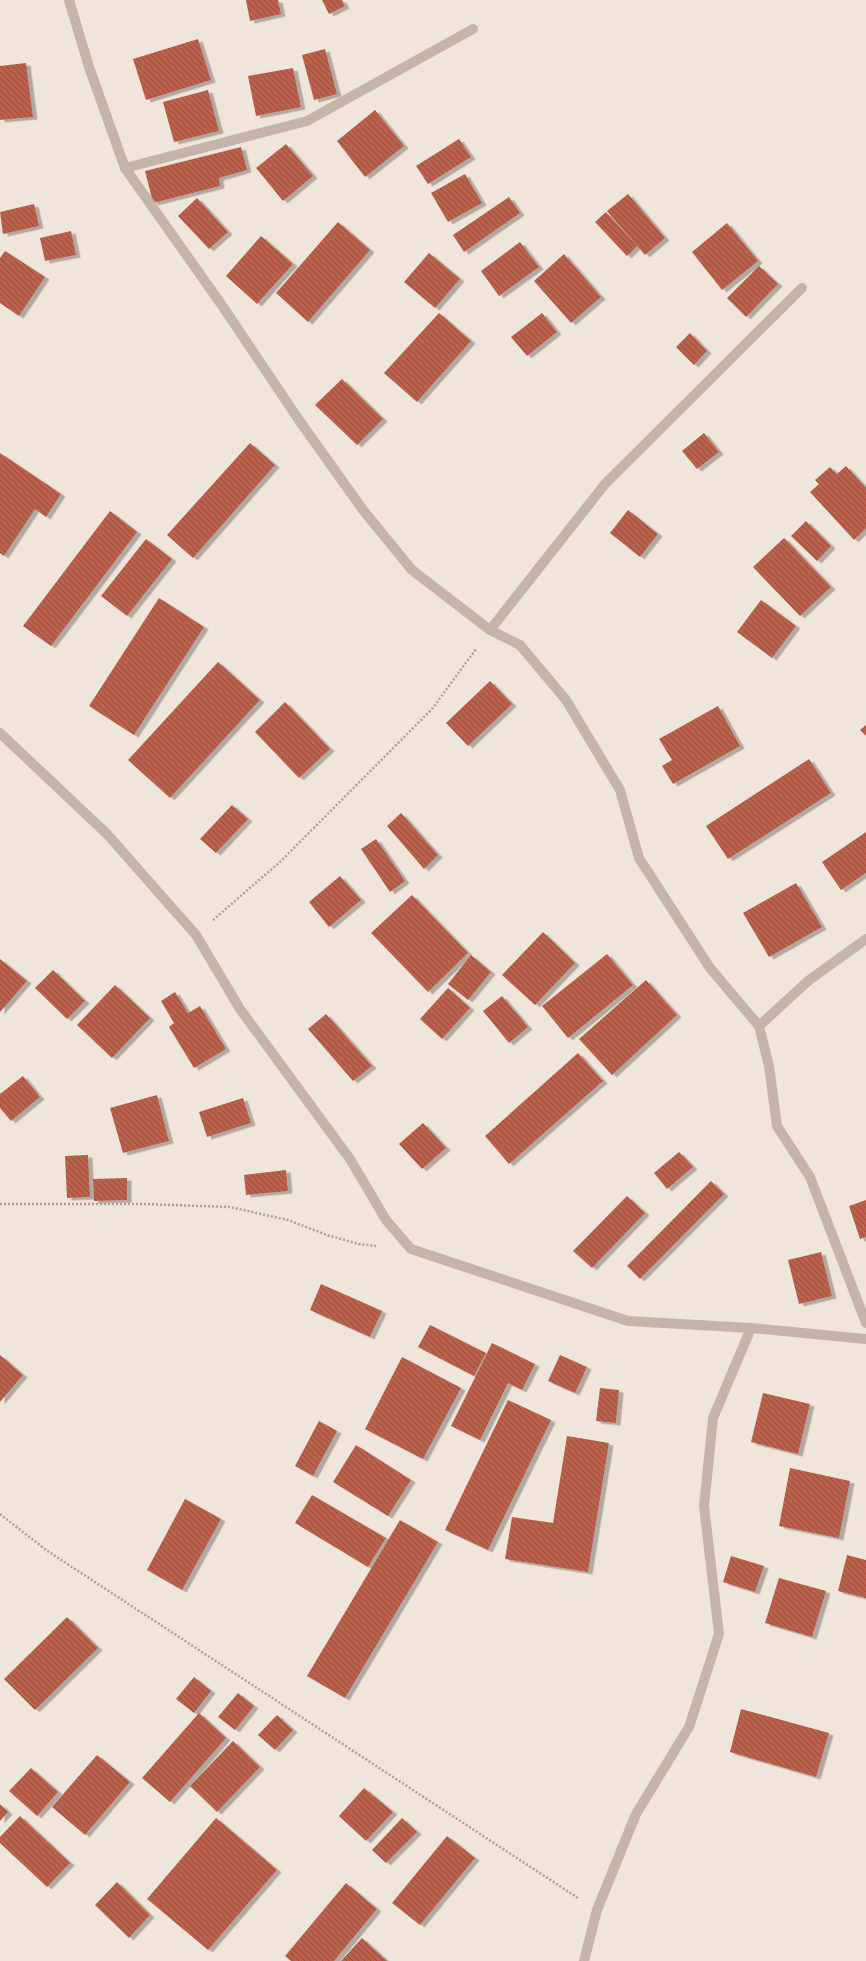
<svg xmlns="http://www.w3.org/2000/svg" width="866" height="1961" viewBox="0 0 866 1961" font-family="'Varela Round',sans-serif">
	<defs>
		<pattern id="building-back-hatch" width="6" height="6" patternUnits="userSpaceOnUse"><rect width="6" height="6" fill="#bd614b"/><path d="M-1 5l2 2M0 0l6 6M5-1l2 2" fill="none" stroke="#9a503e"/></pattern>
		<filter id="shadow"><feDropShadow dx="4.5" dy="2.5" stdDeviation="0" flood-color="#0004"/></filter>
	</defs>
	<rect width="100%" height="100%" fill="#f0e5db"/>
	<g fill="url(#building-back-hatch)" filter="url(#shadow)">
		<polygon points="246,0 278,0 281,14 250,21"/>
		<polygon points="322,0 342,0 345,6 329,14"/>
		<polygon points="198,39 211,80 146,100 133,59"/>
		<polygon points="325,49 337,94 314,100 302,55"/>
		<polygon points="26,63 33,117 0,120 0,66"/>
		<polygon points="293,68 301,107 256,116 248,76"/>
		<polygon points="208,90 219,131 174,142 163,102"/>
		<polygon points="375,110 404,146 365,177 337,141"/>
		<polygon points="459,139 471,157 428,184 416,166"/>
		<polygon points="286,144 313,176 283,201 256,168"/>
		<polygon points="241,147 247,170 219,178 220,186 153,203 145,171"/>
		<polygon points="465,174 482,203 448,222 431,193"/>
		<polygon points="628,194 665,238 645,255 607,211"/>
		<polygon points="509,197 520,213 464,252 453,235"/>
		<polygon points="197,198 228,232 209,249 178,216"/>
		<polygon points="34,204 39,226 3,234 0,212"/>
		<polygon points="606,212 637,246 627,256 595,222"/>
		<polygon points="338,222 370,250 308,322 276,293"/>
		<polygon points="727,223 758,261 722,290 692,252"/>
		<polygon points="71,231 76,255 45,261 40,238"/>
		<polygon points="261,236 293,264 257,304 226,276"/>
		<polygon points="520,242 539,267 499,296 481,271"/>
		<polygon points="5,251 45,277 19,316 0,303 0,258"/>
		<polygon points="429,253 460,279 435,308 404,282"/>
		<polygon points="564,254 601,297 571,323 534,281"/>
		<polygon points="759,266 778,284 746,317 727,298"/>
		<polygon points="439,313 471,341 417,402 384,373"/>
		<polygon points="542,313 557,332 527,356 511,337"/>
		<polygon points="690,333 707,351 694,365 676,347"/>
		<polygon points="342,379 383,419 357,445 315,405"/>
		<polygon points="704,433 719,452 697,469 682,451"/>
		<polygon points="250,443 275,465 193,558 167,535"/>
		<polygon points="0,453 61,494 46,517 35,509 4,556 0,553"/>
		<polygon points="846,466 866,488 866,528 854,540 810,492 819,484 815,480 830,467 837,474"/>
		<polygon points="628,510 658,534 640,557 610,533"/>
		<polygon points="110,511 137,532 51,646 23,626"/>
		<polygon points="806,521 831,546 817,561 791,536"/>
		<polygon points="784,538 831,587 800,616 753,567"/>
		<polygon points="146,539 172,559 127,616 101,596"/>
		<polygon points="159,598 204,627 134,735 89,706"/>
		<polygon points="761,600 796,626 772,658 737,632"/>
		<polygon points="218,662 260,700 170,798 128,760"/>
		<polygon points="490,681 512,704 468,746 446,723"/>
		<polygon points="285,702 330,749 299,778 255,732"/>
		<polygon points="718,706 740,746 673,784 662,766 672,760 659,739"/>
		<polygon points="866,725 866,736 860,730"/>
		<polygon points="809,759 831,793 728,859 706,826"/>
		<polygon points="232,805 248,819 216,853 200,839"/>
		<polygon points="401,813 438,855 424,869 387,826"/>
		<polygon points="866,832 866,873 841,890 822,862"/>
		<polygon points="376,839 405,881 390,892 361,849"/>
		<polygon points="340,876 361,900 329,927 309,902"/>
		<polygon points="796,883 822,927 769,957 743,913"/>
		<polygon points="412,895 468,953 428,992 371,933"/>
		<polygon points="543,932 575,963 535,1005 502,975"/>
		<polygon points="607,954 633,985 568,1038 542,1006"/>
		<polygon points="471,955 491,972 468,1000 448,984"/>
		<polygon points="0,959 27,981 0,1012"/>
		<polygon points="53,970 85,1001 67,1019 35,988"/>
		<polygon points="646,980 677,1015 612,1075 579,1039"/>
		<polygon points="115,985 150,1018 112,1058 77,1025"/>
		<polygon points="448,988 470,1008 442,1039 420,1019"/>
		<polygon points="175,992 188,1013 200,1006 226,1049 194,1068 169,1027 174,1023 161,1001"/>
		<polygon points="502,996 528,1027 509,1043 483,1011"/>
		<polygon points="326,1014 372,1066 353,1081 308,1029"/>
		<polygon points="578,1053 603,1081 509,1164 485,1136"/>
		<polygon points="23,1076 40,1097 11,1121 0,1108 0,1094"/>
		<polygon points="157,1095 169,1141 123,1153 110,1108"/>
		<polygon points="243,1098 251,1123 207,1137 199,1112"/>
		<polygon points="423,1123 446,1148 422,1169 399,1144"/>
		<polygon points="679,1152 693,1167 667,1189 654,1173"/>
		<polygon points="88,1155 90,1197 67,1198 65,1156"/>
		<polygon points="286,1170 288,1191 246,1195 244,1175"/>
		<polygon points="127,1178 127,1200 94,1201 93,1179"/>
		<polygon points="711,1181 724,1194 640,1279 627,1266"/>
		<polygon points="627,1196 645,1213 592,1268 573,1251"/>
		<polygon points="866,1200 866,1237 860,1239 849,1206"/>
		<polygon points="821,1252 832,1296 799,1304 788,1260"/>
		<polygon points="321,1284 382,1311 370,1337 310,1310"/>
		<polygon points="430,1325 486,1353 474,1376 418,1347"/>
		<polygon points="492,1343 535,1364 522,1390 508,1383 480,1440 451,1426"/>
		<polygon points="0,1355 23,1375 0,1402"/>
		<polygon points="560,1355 587,1367 575,1393 548,1381"/>
		<polygon points="402,1357 461,1388 423,1459 365,1429"/>
		<polygon points="600,1388 619,1390 616,1423 596,1421"/>
		<polygon points="763,1393 810,1404 798,1454 751,1442"/>
		<polygon points="508,1400 551,1420 488,1550 445,1530"/>
		<polygon points="319,1421 337,1431 313,1476 295,1466"/>
		<polygon points="567,1436 609,1443 588,1572 505,1559 512,1517 553,1523"/>
		<polygon points="356,1445 411,1480 388,1516 333,1482"/>
		<polygon points="790,1468 850,1481 839,1538 779,1526"/>
		<polygon points="312,1495 386,1538 368,1567 295,1523"/>
		<polygon points="185,1499 221,1519 182,1590 147,1570"/>
		<polygon points="400,1520 438,1542 345,1698 307,1676"/>
		<polygon points="847,1555 866,1560 866,1598 838,1591"/>
		<polygon points="731,1556 764,1566 755,1592 723,1582"/>
		<polygon points="779,1578 826,1591 812,1637 765,1623"/>
		<polygon points="67,1617 98,1648 35,1710 4,1679"/>
		<polygon points="194,1677 211,1691 194,1713 176,1699"/>
		<polygon points="238,1693 254,1706 235,1730 218,1717"/>
		<polygon points="741,1709 829,1733 816,1777 730,1752"/>
		<polygon points="199,1713 226,1738 170,1802 142,1778"/>
		<polygon points="277,1715 293,1730 275,1750 258,1735"/>
		<polygon points="233,1741 260,1767 217,1812 190,1786"/>
		<polygon points="97,1755 130,1782 85,1835 52,1807"/>
		<polygon points="31,1768 58,1792 37,1816 9,1791"/>
		<polygon points="364,1788 393,1812 366,1841 339,1816"/>
		<polygon points="0,1804 8,1812 0,1821"/>
		<polygon points="20,1816 70,1863 47,1887 0,1843 0,1837"/>
		<polygon points="216,1818 277,1870 208,1950 147,1899"/>
		<polygon points="402,1818 417,1832 386,1863 372,1850"/>
		<polygon points="447,1836 475,1858 420,1925 392,1903"/>
		<polygon points="117,1882 150,1915 129,1938 95,1905"/>
		<polygon points="346,1883 377,1909 334,1961 291,1961 285,1956"/>
		<polygon points="362,1938 387,1961 341,1961"/>
	</g>
	<g fill="none" stroke-linecap="round" stroke-linejoin="round">
		<g stroke="#b29e92" stroke-width="2.5" stroke-dasharray="2 2" stroke-linecap="butt">
			<polyline points="213,920 281,861 432,709 476,649"/>
			<polyline points="0,1204 144,1204 230,1207 288,1220 327,1235 359,1244 376,1246"/>
			<polyline points="0,1514 46,1550 578,1898"/>
		</g>
		<g stroke="#c7b4a8" stroke-width="10">
			<polyline points="69,0 89,67 125,168 221,304 301,423 363,510 412,570 490,630 520,645 566,700 620,790 639,858 710,968 759,1026 808,981 866,939"/>
			<polyline points="125,168 307,121 473,29"/>
			<polyline points="490,630 605,484 802,288"/>
			<polyline points="0,733 107,834 196,935 240,1009 350,1159 386,1220 411,1249 628,1321 751,1328 866,1339"/>
			<polyline points="759,1026 769,1066 777,1126 810,1177 866,1323"/>
			<polyline points="584,1961 597,1910 636,1814 689,1727 719,1634 704,1506 713,1418 751,1328"/>
		</g>
	</g>
</svg>
